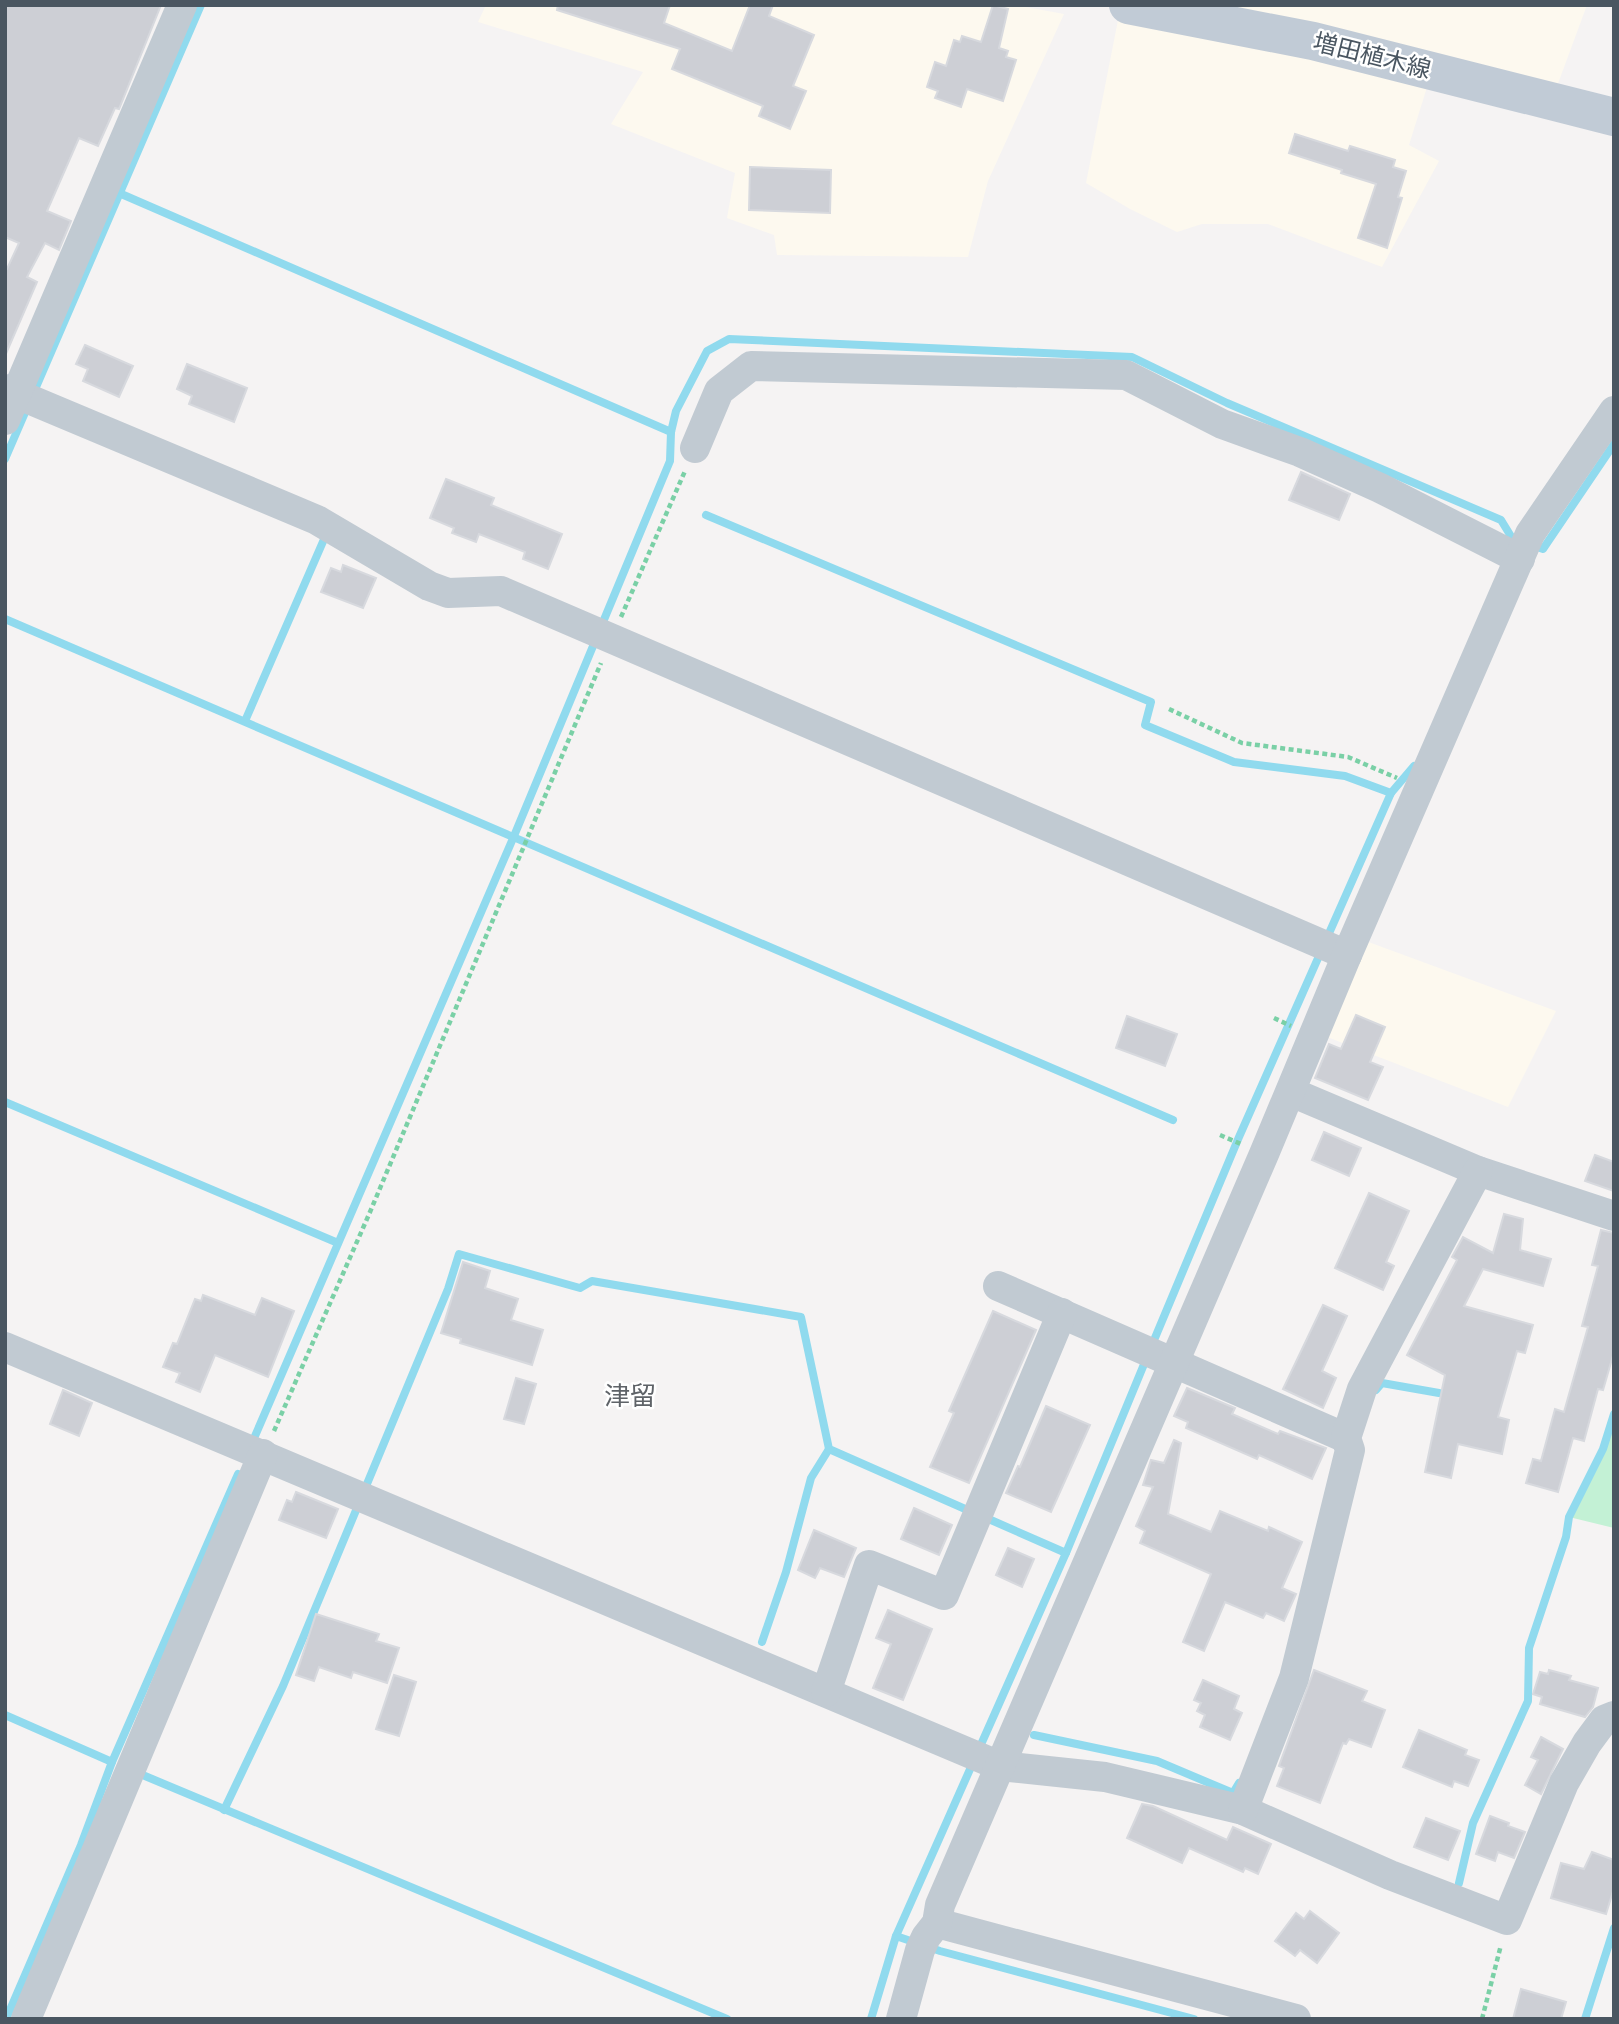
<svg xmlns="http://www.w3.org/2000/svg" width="1619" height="2024" viewBox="0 0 1619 2024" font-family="Montserrat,'Noto Sans JP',sans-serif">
	<rect width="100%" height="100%" fill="#f5f3f3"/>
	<g fill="#fdf9ef">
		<polygon points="486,5 1014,5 1064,14 988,181 968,257 777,255 774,235 727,218 735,173 611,124 643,72 478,22"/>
		<polygon points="1199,5 1587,5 1556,89"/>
		<polygon points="1119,15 1428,84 1409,145 1439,161 1382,267 1268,224 1202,224 1177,232 1130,209 1086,183"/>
		<polygon points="1363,940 1556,1011 1508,1107 1322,1035"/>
	</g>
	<polygon fill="#c3f1d5" points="1614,1414 1614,1528 1569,1517 1603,1449"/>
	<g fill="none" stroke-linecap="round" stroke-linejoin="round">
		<g stroke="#90daee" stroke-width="8">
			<polyline points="119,193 671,432"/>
			<polyline points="5,459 201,5"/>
			<polyline points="706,515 1151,702 1145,725 1234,762 1345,776 1391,793"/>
			<polyline points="5,619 1173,1120"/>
			<polyline points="245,721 325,537"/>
			<polyline points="5,1102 338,1243"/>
			<polyline points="1152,1345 1239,1137 1391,793 1414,766"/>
			<polyline points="1376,1390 1382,1383 1439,1393"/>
			<polyline points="252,1443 514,836 670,461 671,432 676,411 707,351 729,339 1132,357 1227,403 1501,520 1512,538 1543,549 1614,444"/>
			<polyline points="984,1517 1066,1553"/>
			<polyline points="762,1642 786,1572 811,1478 829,1449"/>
			<polyline points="5,1715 112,1762"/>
			<polyline points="1034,1735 1157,1761 1233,1793 1239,1783"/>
			<polyline points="145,1776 727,2019"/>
			<polyline points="224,1810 283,1686 448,1289 459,1254 580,1288 592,1281 801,1317 829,1449 972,1512"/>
			<polyline points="1459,1883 1473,1823 1528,1701 1529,1648 1566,1537 1569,1517 1603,1449 1614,1414"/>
			<polyline points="896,1936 1066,1553 1147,1357"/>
			<polyline points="6,2019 81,1845 112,1762 238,1474"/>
			<polyline points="871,2019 896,1936 940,1951 1194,2019"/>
			<polyline points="1585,2019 1614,1928"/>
		</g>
	</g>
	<g fill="#cdcfd5" stroke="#d7d9de" stroke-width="2">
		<polygon points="5,5 161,5 119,109 115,108 98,146 79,138 47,211 71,221 59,250 45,243 27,277 37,282 5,356 5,268 7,269 19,243 5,237"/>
		<polygon points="558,5 670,5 664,23 732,51 750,5 773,5 769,16 814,35 793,86 806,91 790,129 759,116 763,106 672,69 680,49 557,10"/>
		<polygon points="993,5 1008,9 999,48 1008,51 1006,57 1016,60 1003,101 967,89 961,107 935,98 938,91 927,87 935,62 946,66 954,40 960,42 962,36 981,42"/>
		<polygon points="1295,134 1348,151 1350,146 1395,160 1393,167 1406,171 1398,197 1402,198 1387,248 1358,238 1376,184 1341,173 1342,170 1289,153"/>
		<polygon points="750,167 831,170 830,213 749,210"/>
		<polygon points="85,345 133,366 119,397 83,381 88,369 76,364"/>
		<polygon points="187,364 247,388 234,422 189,404 192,396 177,389"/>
		<polygon points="1301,472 1350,494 1339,520 1289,500"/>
		<polygon points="446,479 494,498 491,505 562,534 548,569 523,559 525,552 479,534 476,542 452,533 454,528 430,518"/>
		<polygon points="343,565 376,578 363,608 321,592 331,568 341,572"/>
		<polygon points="1356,1015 1385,1027 1370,1062 1383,1067 1368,1100 1315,1078 1329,1044 1341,1049"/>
		<polygon points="1127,1016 1177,1034 1165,1066 1116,1048"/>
		<polygon points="1324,1132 1361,1148 1349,1176 1312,1160"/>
		<polygon points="1595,1155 1614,1162 1614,1191 1585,1181"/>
		<polygon points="1369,1193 1409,1211 1386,1262 1394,1266 1383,1290 1335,1268"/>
		<polygon points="1504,1214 1523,1219 1520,1250 1551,1259 1543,1286 1483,1269 1464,1306 1533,1325 1525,1353 1517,1351 1498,1417 1509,1420 1502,1454 1458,1444 1451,1478 1425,1472 1445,1375 1407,1355 1457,1260 1452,1257 1463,1237 1493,1253"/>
		<polygon points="1601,1230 1614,1233 1614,1352 1603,1390 1598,1389 1584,1441 1573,1438 1558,1492 1526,1483 1533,1459 1541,1461 1555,1409 1564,1412 1588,1327 1582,1326 1598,1266 1592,1265"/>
		<polygon points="463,1262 490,1271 485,1288 518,1299 511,1320 543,1330 532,1365 460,1343 461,1339 441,1333"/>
		<polygon points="203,1295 255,1315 262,1298 294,1311 268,1377 215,1355 200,1392 176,1382 180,1373 163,1367 173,1343 177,1344 195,1299 201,1301"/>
		<polygon points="1323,1305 1347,1316 1322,1371 1336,1378 1323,1408 1283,1389"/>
		<polygon points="993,1311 1036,1330 969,1483 930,1467 954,1413 949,1411"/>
		<polygon points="516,1378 536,1384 524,1424 504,1419"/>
		<polygon points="1187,1388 1235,1408 1232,1414 1278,1434 1280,1431 1326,1448 1312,1479 1259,1455 1257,1459 1186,1428 1188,1422 1174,1416"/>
		<polygon points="63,1390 92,1403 79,1436 50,1424"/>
		<polygon points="1046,1406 1090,1425 1051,1512 1006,1493 1018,1466 1020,1467"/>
		<polygon points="1174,1440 1181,1443 1168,1514 1211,1532 1220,1511 1268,1531 1269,1527 1302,1542 1282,1588 1296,1594 1284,1621 1266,1613 1263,1618 1225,1602 1204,1651 1183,1642 1211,1574 1140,1543 1145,1531 1136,1526 1153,1487 1143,1485 1151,1460 1164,1463"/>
		<polygon points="296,1492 338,1509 326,1538 279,1520 287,1500 292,1502"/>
		<polygon points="914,1508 952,1525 939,1555 901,1539"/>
		<polygon points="814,1530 856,1548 844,1577 820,1568 815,1578 798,1570"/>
		<polygon points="1008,1548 1034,1559 1022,1587 996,1575"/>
		<polygon points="888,1610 932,1629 903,1700 873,1688 891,1644 876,1638"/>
		<polygon points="316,1614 379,1634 376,1641 399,1648 387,1683 353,1672 351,1678 319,1667 314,1681 296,1675"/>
		<polygon points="1314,1670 1367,1691 1362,1701 1385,1710 1371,1747 1349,1739 1346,1744 1343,1743 1320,1803 1277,1786 1284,1768 1279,1766"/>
		<polygon points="1549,1670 1571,1676 1569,1680 1598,1688 1593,1707 1585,1717 1540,1704 1542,1697 1533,1694 1540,1672 1548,1674"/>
		<polygon points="394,1675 416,1682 399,1736 376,1729"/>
		<polygon points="1203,1680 1239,1696 1234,1709 1242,1713 1230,1740 1200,1727 1205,1715 1197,1711 1201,1703 1194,1700"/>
		<polygon points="1419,1730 1467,1750 1465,1755 1479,1760 1468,1786 1454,1781 1452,1787 1403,1767"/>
		<polygon points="1541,1737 1563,1749 1541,1794 1525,1785 1538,1760 1531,1757"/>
		<polygon points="1142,1804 1153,1806 1227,1840 1233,1827 1271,1844 1258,1874 1245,1868 1243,1872 1189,1848 1182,1863 1127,1838"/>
		<polygon points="1490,1816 1509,1823 1508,1826 1525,1832 1514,1858 1498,1852 1495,1861 1476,1854"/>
		<polygon points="1426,1818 1460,1831 1448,1860 1414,1847"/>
		<polygon points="1592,1852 1614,1860 1614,1888 1606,1914 1551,1898 1561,1863 1584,1869"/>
		<polygon points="1310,1911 1339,1933 1317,1963 1300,1950 1295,1956 1275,1941 1296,1913 1304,1919"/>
		<polygon points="1521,1989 1566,2002 1561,2019 1513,2019"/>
	</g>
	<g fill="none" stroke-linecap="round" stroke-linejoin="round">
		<g stroke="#7ad0a6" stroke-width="4.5" stroke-dasharray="5 3.5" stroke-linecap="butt">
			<polyline points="621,617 685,471"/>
			<polyline points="1169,709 1242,743 1348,757 1397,778"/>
			<polyline points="1274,1018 1291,1026"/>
			<polyline points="1220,1135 1241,1144"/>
			<polyline points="274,1431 370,1212 601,663"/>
			<polyline points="1482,2019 1501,1945"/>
		</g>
		<g stroke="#c1cad2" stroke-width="30">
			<polyline points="5,389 317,520 429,586 448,593 501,591 1347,955"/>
			<polyline points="5,420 182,5"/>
			<polyline points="695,448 719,391 751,366 1126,375 1222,424 1300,452 1380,488 1520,559"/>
			<polyline points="1291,1092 1478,1171 1614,1216"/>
			<polyline points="998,1286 1346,1438"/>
			<polyline points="5,1347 1000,1766 1105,1777 1243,1810 1390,1875 1507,1920 1564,1783 1587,1743 1604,1720 1614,1716"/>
			<polyline points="826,1692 869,1565 944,1595 1062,1313"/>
			<polyline points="1243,1810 1294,1678 1350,1450 1346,1438 1362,1389 1478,1171"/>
			<polyline points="937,1923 1296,2019"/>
			<polyline points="26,2019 263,1454"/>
			<polyline points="901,2019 920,1950 926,1937 937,1923 940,1905 1264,1154 1347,955 1530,534 1614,411"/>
		</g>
		<polyline stroke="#c1cbd6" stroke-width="38" points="1128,5 1313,41 1614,117"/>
	</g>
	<g text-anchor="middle" stroke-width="5" stroke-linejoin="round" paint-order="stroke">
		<g font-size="24" fill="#4a5661" stroke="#fff">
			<text transform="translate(1372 56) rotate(14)" y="8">増田植木線</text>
		</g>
		<g font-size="26" fill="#5f6368" stroke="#fff">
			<text x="630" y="1405">津留</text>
		</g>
	</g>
	<rect width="1619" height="2024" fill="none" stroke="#4a5661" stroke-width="14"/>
</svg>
